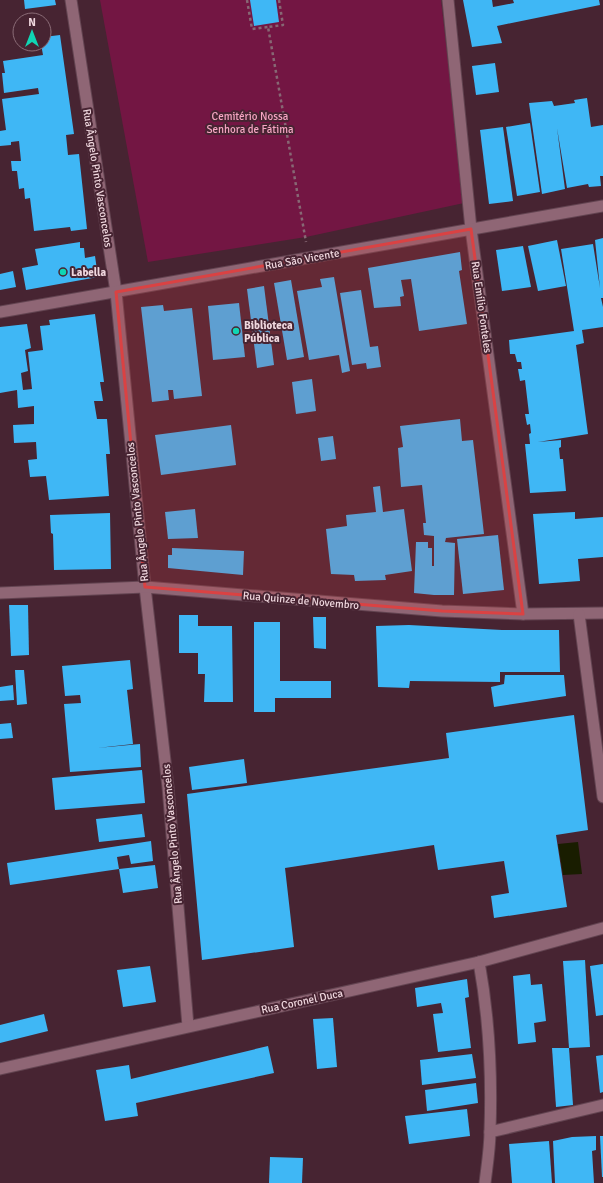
<svg xmlns="http://www.w3.org/2000/svg" width="603" height="1183" viewBox="0 0 603 1183" font-family="Signika,sans-serif">
	<rect width="100%" height="100%" fill="#472432"/>
	<polygon fill="#731643" points="100,0 441,0 464,203 306,237 148,262"/>
	<polygon fill="#191d00" points="578,842 582,874 563,875 558,844"/>
	<g fill="#3fb7f5">
		<polygon points="24,0 55,0 56,5 25,9"/>
		<polygon points="250,0 276,0 279,22 254,26"/>
		<polygon points="463,0 492,0 493,7 514,3 513,0 599,0 600,5 497,26 502,43 472,47"/>
		<polygon points="60,35 74,134 66,135 68,155 79,154 87,229 71,231 70,227 34,231 30,198 25,199 24,188 19,189 17,171 12,171 11,161 21,161 19,141 11,142 11,145 0,146 0,131 6,130 2,99 39,94 38,88 4,93 2,73 5,73 3,61 43,55 41,44 44,44 44,37"/>
		<polygon points="495,63 499,92 476,95 472,66"/>
		<polygon points="587,98 591,127 603,125 603,176 600,176 601,186 589,187 588,184 567,188 557,128 565,189 542,194 529,103 552,101 554,106 575,103 574,100"/>
		<polygon points="530,123 540,192 517,196 506,127"/>
		<polygon points="503,127 513,201 489,204 480,130"/>
		<polygon points="603,238 603,298 601,298 603,307 603,327 582,330 584,343 576,345 588,434 538,442 561,440 561,447 559,448 560,459 563,459 566,491 530,493 525,444 530,444 529,434 531,433 530,424 527,425 525,414 529,414 525,380 520,381 518,369 522,369 521,362 517,362 515,354 510,354 509,340 574,331 561,249 593,244 600,288 595,240"/>
		<polygon points="557,240 566,286 538,291 528,246"/>
		<polygon points="80,242 80,248 84,248 85,258 95,256 98,277 26,290 22,268 38,265 35,249"/>
		<polygon points="523,246 531,287 502,291 496,250"/>
		<polygon points="460,252 462,270 459,271 467,324 419,331 411,279 401,280 404,296 400,297 401,306 374,308 368,268"/>
		<polygon points="13,271 16,287 0,290 0,274"/>
		<polygon points="334,277 350,371 342,373 339,355 309,360 297,291 322,287 320,279"/>
		<polygon points="291,280 304,357 287,360 274,283"/>
		<polygon points="264,286 274,365 257,368 247,289"/>
		<polygon points="361,290 370,347 378,346 381,367 367,369 366,363 352,365 340,293"/>
		<polygon points="239,303 245,357 213,360 208,306"/>
		<polygon points="163,305 164,311 192,308 202,396 174,399 173,390 168,390 169,400 152,402 141,307"/>
		<polygon points="95,314 104,382 100,382 103,401 94,401 97,419 107,419 110,454 106,454 109,496 49,500 46,476 30,477 28,460 37,459 36,442 14,443 13,425 34,424 34,406 18,408 17,390 0,393 0,327 27,324 31,348 25,350 28,371 21,373 23,390 32,389 28,352 43,350 40,326 50,325 49,320"/>
		<polygon points="312,379 316,411 296,414 292,382"/>
		<polygon points="460,419 462,441 473,440 484,534 446,538 445,542 455,543 454,595 434,595 414,593 416,542 428,542 428,548 432,548 432,566 434,566 434,536 424,535 423,523 426,523 422,485 401,487 398,448 403,447 400,426"/>
		<polygon points="231,425 236,465 161,475 155,435"/>
		<polygon points="333,436 336,459 321,461 318,438"/>
		<polygon points="380,486 383,512 404,509 412,571 385,575 386,580 355,581 354,575 331,574 326,529 347,526 346,515 376,512 373,487"/>
		<polygon points="195,509 198,538 168,539 165,512"/>
		<polygon points="575,512 575,519 603,517 603,557 578,559 580,581 539,584 533,514"/>
		<polygon points="110,513 111,569 54,570 53,534 51,533 50,515"/>
		<polygon points="498,535 504,590 463,594 457,539"/>
		<polygon points="172,548 244,551 243,575 168,568 168,555 172,555"/>
		<polygon points="9,605 28,605 29,655 11,656"/>
		<polygon points="179,615 198,615 198,626 232,626 233,702 204,702 205,674 198,674 198,653 179,653"/>
		<polygon points="313,617 326,617 326,649 314,648"/>
		<polygon points="254,622 280,622 280,681 331,681 331,698 275,698 275,712 254,712"/>
		<polygon points="409,625 502,630 559,630 560,672 500,672 500,682 410,681 409,688 378,687 376,626"/>
		<polygon points="130,660 133,689 127,690 133,744 97,748 140,744 141,767 70,772 64,704 81,703 80,695 65,696 62,666"/>
		<polygon points="15,670 24,670 27,704 17,705"/>
		<polygon points="505,675 564,675 566,696 494,707 491,687 504,684"/>
		<polygon points="13,685 14,700 0,701 0,687"/>
		<polygon points="574,715 588,830 556,835 567,907 494,918 491,896 509,893 504,861 438,870 434,845 285,868 294,947 202,960 187,794 449,758 446,733"/>
		<polygon points="11,723 13,738 0,739 0,724"/>
		<polygon points="244,759 247,783 192,790 189,767"/>
		<polygon points="142,770 145,803 55,810 52,778"/>
		<polygon points="142,814 145,837 99,842 96,819"/>
		<polygon points="151,841 153,861 131,864 129,855 117,857 119,869 10,885 7,863"/>
		<polygon points="155,865 158,888 123,893 119,869"/>
		<polygon points="585,960 590,1047 569,1048 563,961"/>
		<polygon points="603,964 603,1015 596,1016 590,966"/>
		<polygon points="150,966 156,1002 123,1007 117,970"/>
		<polygon points="530,974 531,985 542,984 546,1021 534,1023 536,1042 518,1044 513,976"/>
		<polygon points="467,979 469,997 465,998 471,1048 438,1052 433,1014 443,1013 441,1003 417,1007 415,988"/>
		<polygon points="44,1014 48,1031 0,1043 0,1025"/>
		<polygon points="333,1018 337,1067 317,1069 313,1019"/>
		<polygon points="268,1046 274,1073 136,1103 138,1116 105,1121 96,1070 129,1065 131,1079"/>
		<polygon points="552,1048 569,1048 573,1105 556,1107"/>
		<polygon points="472,1054 476,1078 422,1085 420,1060"/>
		<polygon points="603,1055 603,1092 600,1093 596,1056"/>
		<polygon points="476,1083 478,1103 427,1111 425,1090"/>
		<polygon points="467,1109 470,1136 409,1144 405,1116"/>
		<polygon points="596,1136 596,1150 592,1151 594,1183 555,1183 553,1141 572,1137"/>
		<polygon points="600,1136 603,1136 603,1177 602,1177"/>
		<polygon points="549,1141 552,1183 512,1183 509,1144"/>
		<polygon points="270,1157 303,1158 302,1183 269,1183"/>
	</g>
	<g fill="none" stroke-linecap="round" stroke-linejoin="round">
		<defs>
			<g id="minor">
				<polyline points="71,0 116,292 145,587 168,787 188,1026"/>
				<polyline points="448,0 471,229 523,614"/>
				<polyline points="0,312 603,206"/>
				<polyline points="0,593 145,587 442,611 523,614 603,613"/>
				<polyline points="579,614 603,797"/>
				<path d="M 479,962 C 489,1017 492,1075 490,1131 C 490,1148 487,1166 485,1183"/>
				<polyline points="0,1069 479,962 603,928"/>
				<polyline points="490,1132 603,1105"/>
			</g>
		</defs>
		<use href="#minor" stroke="#634451" stroke-width="13"/>
		<g stroke="#876874" stroke-width="2.5" stroke-dasharray="3 3" stroke-linecap="butt">
			<polyline points="247,0 252,29 268,27"/>
			<polyline points="279,0 283,25 268,27 306,242"/>
		</g>
		<use href="#minor" stroke="#8f6675" stroke-width="11"/>
	</g>
	<path fill="#da4243" fill-opacity="0.2" stroke="#da4243" stroke-width="3" stroke-linejoin="round" d="M 471,229 L 523,614 L 442,611 L 145,587 L 116,292 Z"/>
	<g fill="#10d5b4" stroke="#472432" stroke-width="1.5">
		<circle cx="63" cy="272" r="4"/>
		<circle cx="236" cy="331" r="4"/>
	</g>
	<g text-anchor="middle" stroke-width="4" stroke-linejoin="round" paint-order="stroke">
		<g font-size="11" fill="#f6a6c3" stroke="#472432">
			<text x="250" y="120">Cemitério Nossa<tspan x="250" dy="13">Senhora de Fátima</tspan></text>
		</g>
		<g font-size="11" fill="#f0d8df" stroke="#472432">
			<text transform="translate(98 178) rotate(81)" y="4">Rua Ângelo Pinto Vasconcelos</text>
			<text transform="translate(302 259) rotate(-10)" y="4">Rua São Vicente</text>
			<text transform="translate(482 307) rotate(82)" y="4">Rua Emílio Fonteles</text>
			<text transform="translate(137 512) rotate(-96)" y="4">Rua Ângelo Pinto Vasconcelos</text>
			<text transform="translate(301 600) rotate(5)" y="4">Rua Quinze de Novembro</text>
			<text transform="translate(172 834) rotate(-95)" y="4">Rua Ângelo Pinto Vasconcelos</text>
			<text transform="translate(302 1001) rotate(-12)" y="4">Rua Coronel Duca</text>
		</g>
		<g font-size="11" font-weight="bold" fill="#f0d8df" stroke="#472432" text-anchor="start">
			<text x="71" y="276">Labella</text>
			<text x="244" y="329">Biblioteca<tspan x="244" dy="13">Pública</tspan></text>
		</g>
	</g>
	<g transform="translate(32 32)"><circle r="19" fill="#472432" stroke="#8b6c77"/>
	<path d="M0-3L7 15L0 10L-7 15Z" fill="#10d5b4"/>
	<text y="-6" font-size="11" font-weight="bold" text-anchor="middle" fill="#f0d8df">N</text>
	</g>
</svg>
